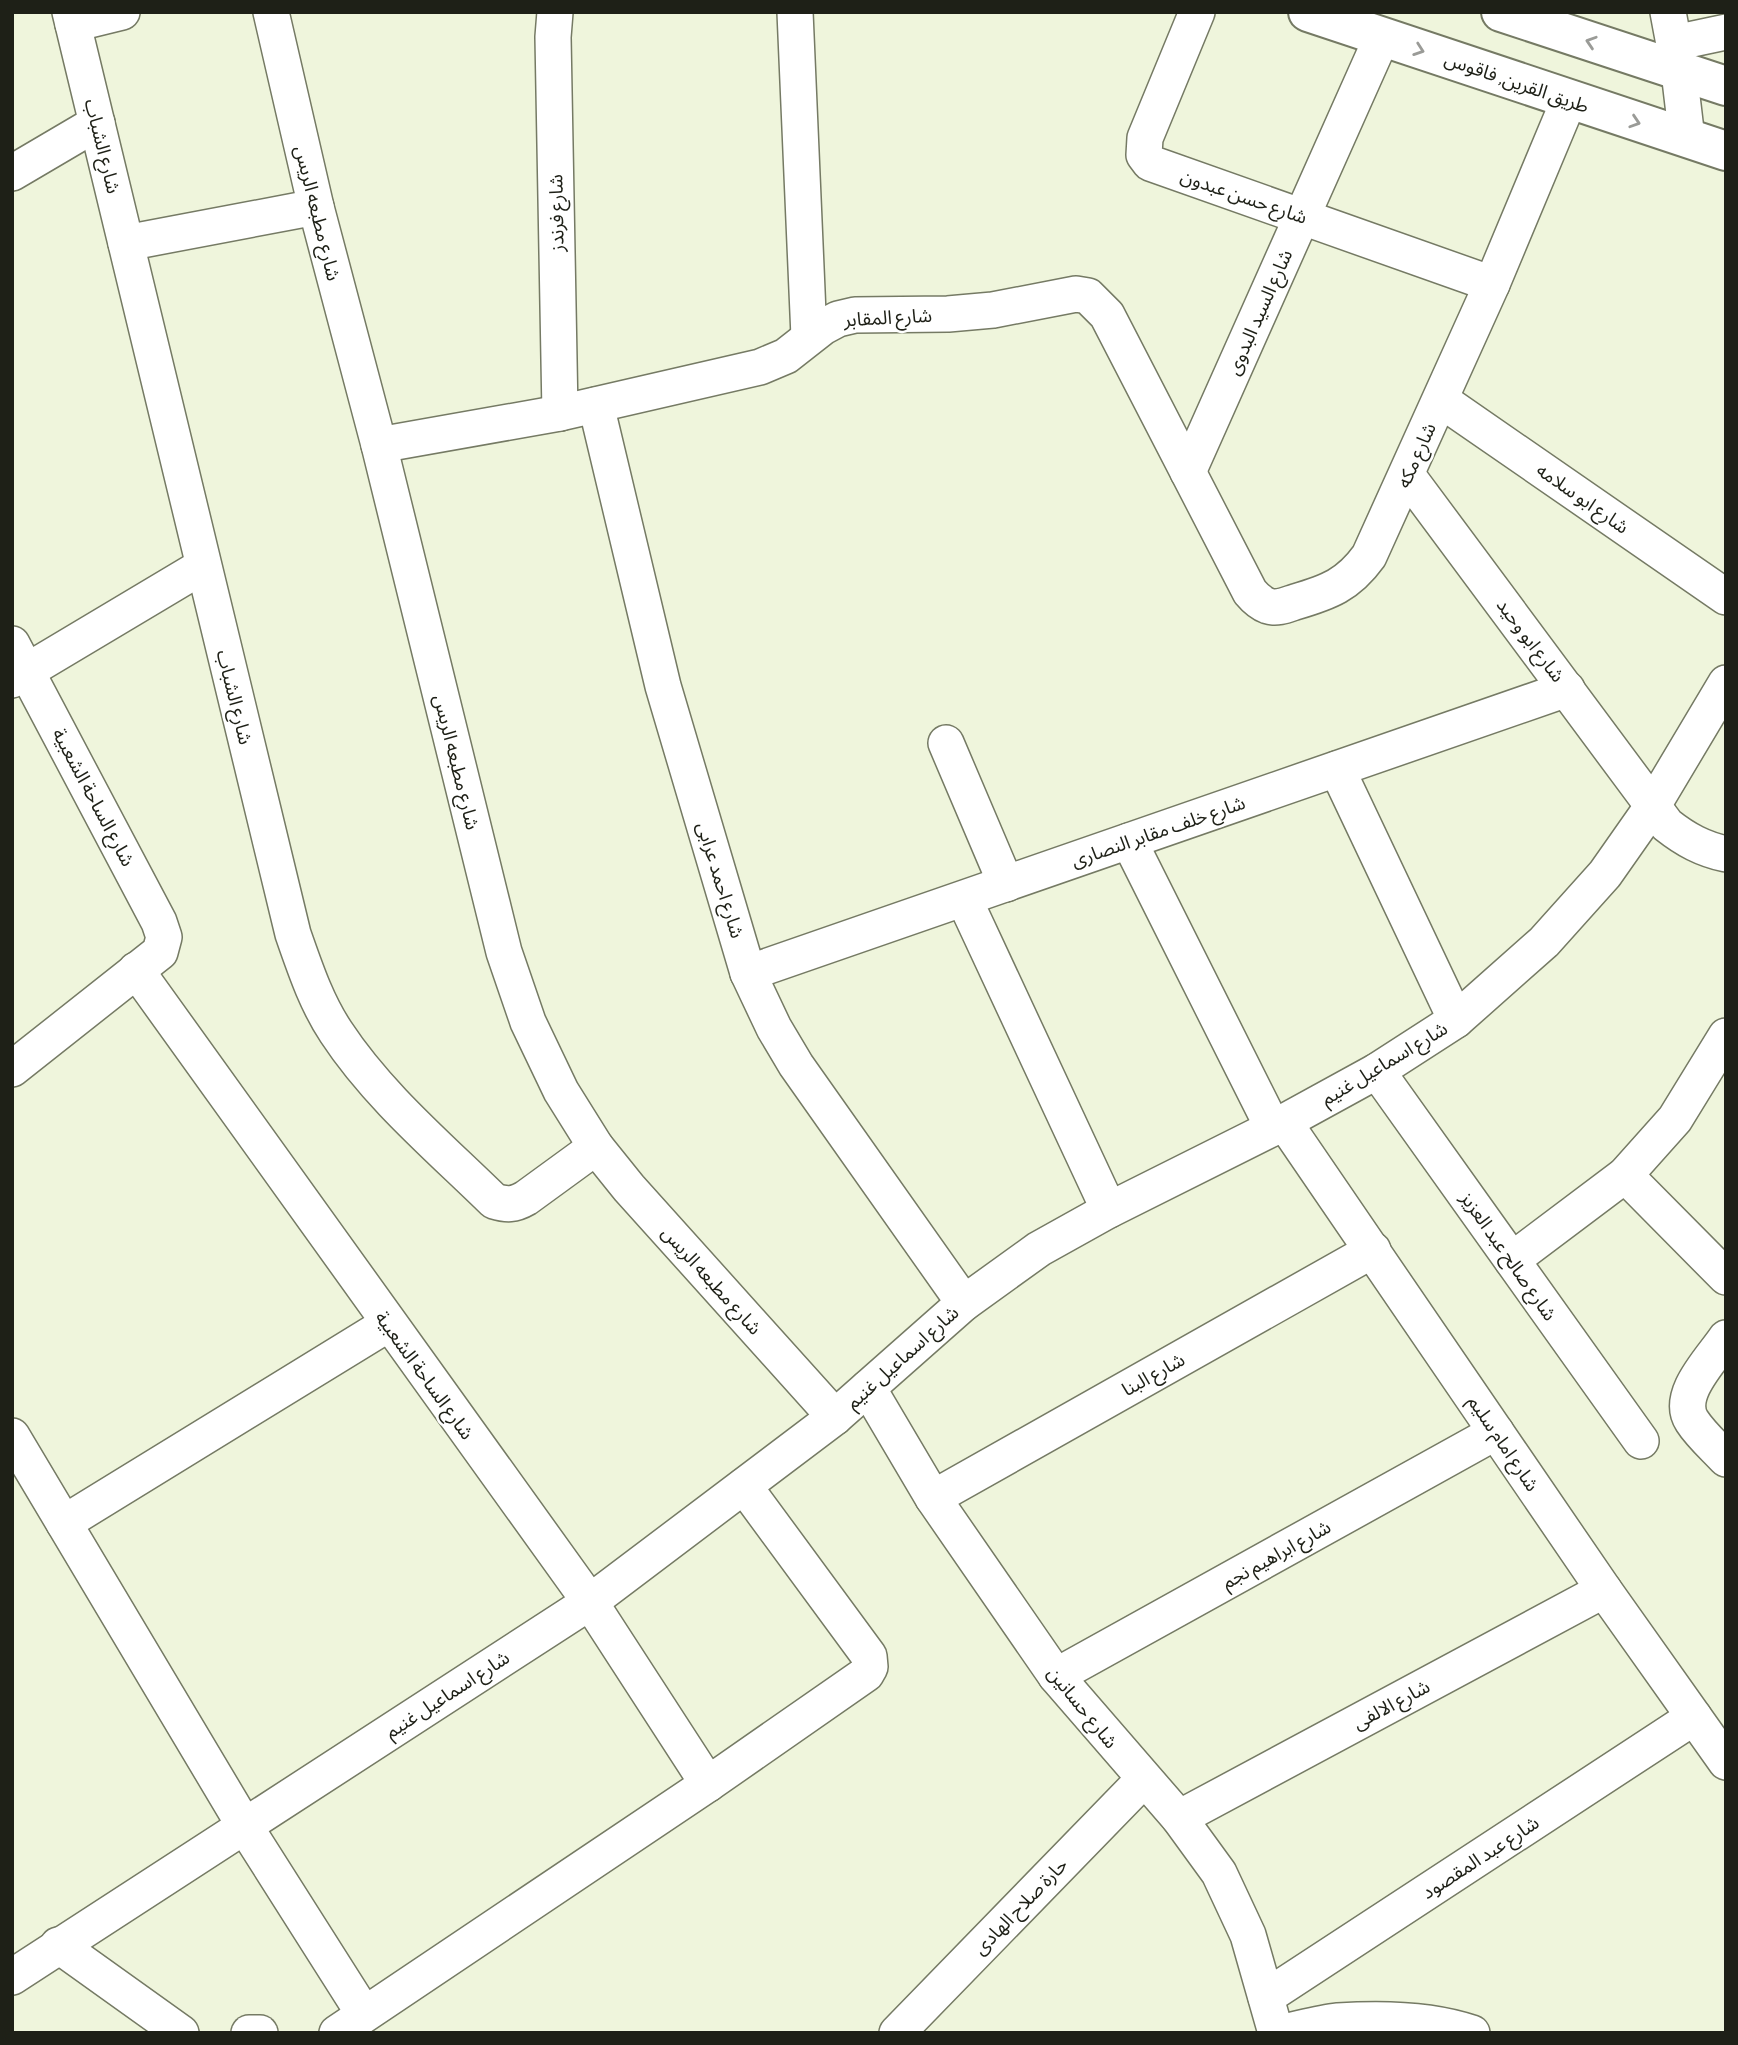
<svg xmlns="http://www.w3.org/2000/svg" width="1738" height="2045" viewBox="0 0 1738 2045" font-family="'Alegreya Sans','Noto Sans Arabic',sans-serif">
	<rect width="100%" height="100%" fill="#eff5dc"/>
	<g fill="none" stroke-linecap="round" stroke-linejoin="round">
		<defs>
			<g id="street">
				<path d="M 70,12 L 293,934 C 305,968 316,1002 336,1032 C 378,1096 440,1148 494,1201 C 507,1205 514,1205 526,1198 L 596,1147"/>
				<polyline points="271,12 316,207 379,445 504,952 528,1022 561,1091 596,1147 629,1188 835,1417"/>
				<polyline points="555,12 553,37 560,413"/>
				<polyline points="795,12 809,337"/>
				<polyline points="1197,12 1145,138 1144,155 1150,163 1492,284"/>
				<polyline points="1668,12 1679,71 1687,139"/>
				<polyline points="73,24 122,12"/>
				<polyline points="1674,43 1726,32"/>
				<polyline points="12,173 97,123"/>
				<polyline points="126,243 316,207"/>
				<polyline points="1441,400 1726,597"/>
				<polyline points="596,405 663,686 748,973 774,1028 796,1065 964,1303"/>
				<path d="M 379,445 L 560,413 L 760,367 L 786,356 L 823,327 L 838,319 L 855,315 L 948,314 L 993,310 L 1076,294 L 1088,296 L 1107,315 L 1250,592 C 1255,598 1260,603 1268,606 C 1277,609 1286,605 1295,602 C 1329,592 1348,585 1369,556 L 1492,284 L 1569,100"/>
				<polyline points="1188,472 1382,37"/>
				<path d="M 1407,475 L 1667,825 C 1686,840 1703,849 1726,854"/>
				<polyline points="12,644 159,922 164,937 160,952 12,1069"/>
				<polyline points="12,680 203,566"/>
				<polyline points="946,743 1006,884"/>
				<polyline points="1337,769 1456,1020"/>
				<polyline points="1129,841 1273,1128"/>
				<polyline points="964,899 1109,1210"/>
				<polyline points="136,970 590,1602 708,1784"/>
				<polyline points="748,973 1567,689"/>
				<polyline points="1377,1071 1641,1441"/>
				<polyline points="1284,1122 1604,1590 1726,1762"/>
				<polyline points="1625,1175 1726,1277"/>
				<polyline points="1512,1260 1625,1175 1675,1119 1726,1036"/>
				<path d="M 1726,1338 C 1712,1359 1675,1395 1692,1421 C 1701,1435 1715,1447 1726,1459"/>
				<polyline points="868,1388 933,1498 1056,1676 1179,1818 1219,1873 1248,1935 1276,2033"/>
				<polyline points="12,1436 244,1825 364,2014"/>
				<polyline points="933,1498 1373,1250"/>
				<polyline points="64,1523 388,1324"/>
				<polyline points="1056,1676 1496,1432"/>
				<polyline points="1179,1818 1604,1590"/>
				<polyline points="58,1945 181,2033"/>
				<polyline points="12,1977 590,1602 835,1417 964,1303 1039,1249 1109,1210 1273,1128 1377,1071 1456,1020 1544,942 1605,874 1652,807 1726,683"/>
				<polyline points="1266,1997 1694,1717"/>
				<polyline points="249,2033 260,2033"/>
				<polyline points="337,2033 708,1784 866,1674 870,1667 869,1656 744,1486"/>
				<polyline points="897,2033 1144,1779"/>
				<path d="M 1279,2033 C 1299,2029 1319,2023 1338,2021 C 1382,2018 1431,2019 1472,2033"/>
			</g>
			<g id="secondary">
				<polyline points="1308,12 1726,151"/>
				<polyline points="1501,12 1726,86"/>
			</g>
		</defs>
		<use href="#street" stroke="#757a64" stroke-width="38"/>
		<use href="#secondary" stroke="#757a64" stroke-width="42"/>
		<use href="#street" stroke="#fff" stroke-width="35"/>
		<use href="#secondary" stroke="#fff" stroke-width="38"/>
	</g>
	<defs><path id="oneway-chevron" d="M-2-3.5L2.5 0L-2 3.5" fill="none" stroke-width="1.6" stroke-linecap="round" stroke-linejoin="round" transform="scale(1.75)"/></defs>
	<g stroke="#9a9b97">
		<use href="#oneway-chevron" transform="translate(1591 42) rotate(-162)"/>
		<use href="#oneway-chevron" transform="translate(1419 50) rotate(19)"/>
		<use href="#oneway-chevron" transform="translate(1635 122) rotate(18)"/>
	</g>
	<g text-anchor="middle" stroke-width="5" stroke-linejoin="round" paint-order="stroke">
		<g font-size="19" fill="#1e2017" stroke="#fff">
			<text transform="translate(1517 82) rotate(19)" y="7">طريق القرين, فاقوس</text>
			<text transform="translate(103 146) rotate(76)" y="7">شارع الشباب</text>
			<text transform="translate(1244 196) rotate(19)" y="7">شارع حسن عبدون</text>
			<text transform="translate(318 213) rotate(76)" y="7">شارع مطبعه الريس</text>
			<text transform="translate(556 213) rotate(-91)" y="7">شارع فرندز</text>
			<text transform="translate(1259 312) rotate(-66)" y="7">شارع السيد البدوى</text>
			<text transform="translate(888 317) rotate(-3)" y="7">شارع المقابر</text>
			<text transform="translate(1416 455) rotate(-66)" y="7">شارع مكه</text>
			<text transform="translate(1583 498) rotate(35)" y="7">شارع ابو سلامه</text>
			<text transform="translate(1531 640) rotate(53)" y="7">شارع ابو وحيد</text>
			<text transform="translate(235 697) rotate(76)" y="7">شارع الشباب</text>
			<text transform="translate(457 762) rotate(76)" y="7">شارع مطبعه الريس</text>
			<text transform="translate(94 797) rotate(62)" y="7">شارع الساحة الشعبية</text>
			<text transform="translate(1158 831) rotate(-19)" y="7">شارع خلف مقابر النصارى</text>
			<text transform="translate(721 880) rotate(73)" y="7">شارع احمد عرابى</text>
			<text transform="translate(1384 1063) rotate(-31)" y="7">شارع اسماعيل غنيم</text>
			<text transform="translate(1509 1256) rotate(55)" y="7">شارع صالح عبد العزيز</text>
			<text transform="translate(712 1280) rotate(48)" y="7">شارع مطبعه الريس</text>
			<text transform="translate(902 1357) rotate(-42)" y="7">شارع اسماعيل غنيم</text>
			<text transform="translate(1153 1374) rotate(-29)" y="7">شارع البنا</text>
			<text transform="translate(425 1375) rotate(54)" y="7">شارع الساحة الشعبية</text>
			<text transform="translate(1504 1443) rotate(56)" y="7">شارع امام سليم</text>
			<text transform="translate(1276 1554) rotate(-29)" y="7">شارع ابراهيم نجم</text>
			<text transform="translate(447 1694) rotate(-33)" y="7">شارع اسماعيل غنيم</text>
			<text transform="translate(1391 1704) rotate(-28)" y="7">شارع الالفى</text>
			<text transform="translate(1083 1707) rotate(51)" y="7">شارع حسانين</text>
			<text transform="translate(1480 1857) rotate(-33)" y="7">شارع عبد المقصود</text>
			<text transform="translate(1020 1906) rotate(-46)" y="7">حارة صلاح الهادى</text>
		</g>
	</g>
	<rect width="1738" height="2045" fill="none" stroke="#1e2017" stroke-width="28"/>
</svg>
